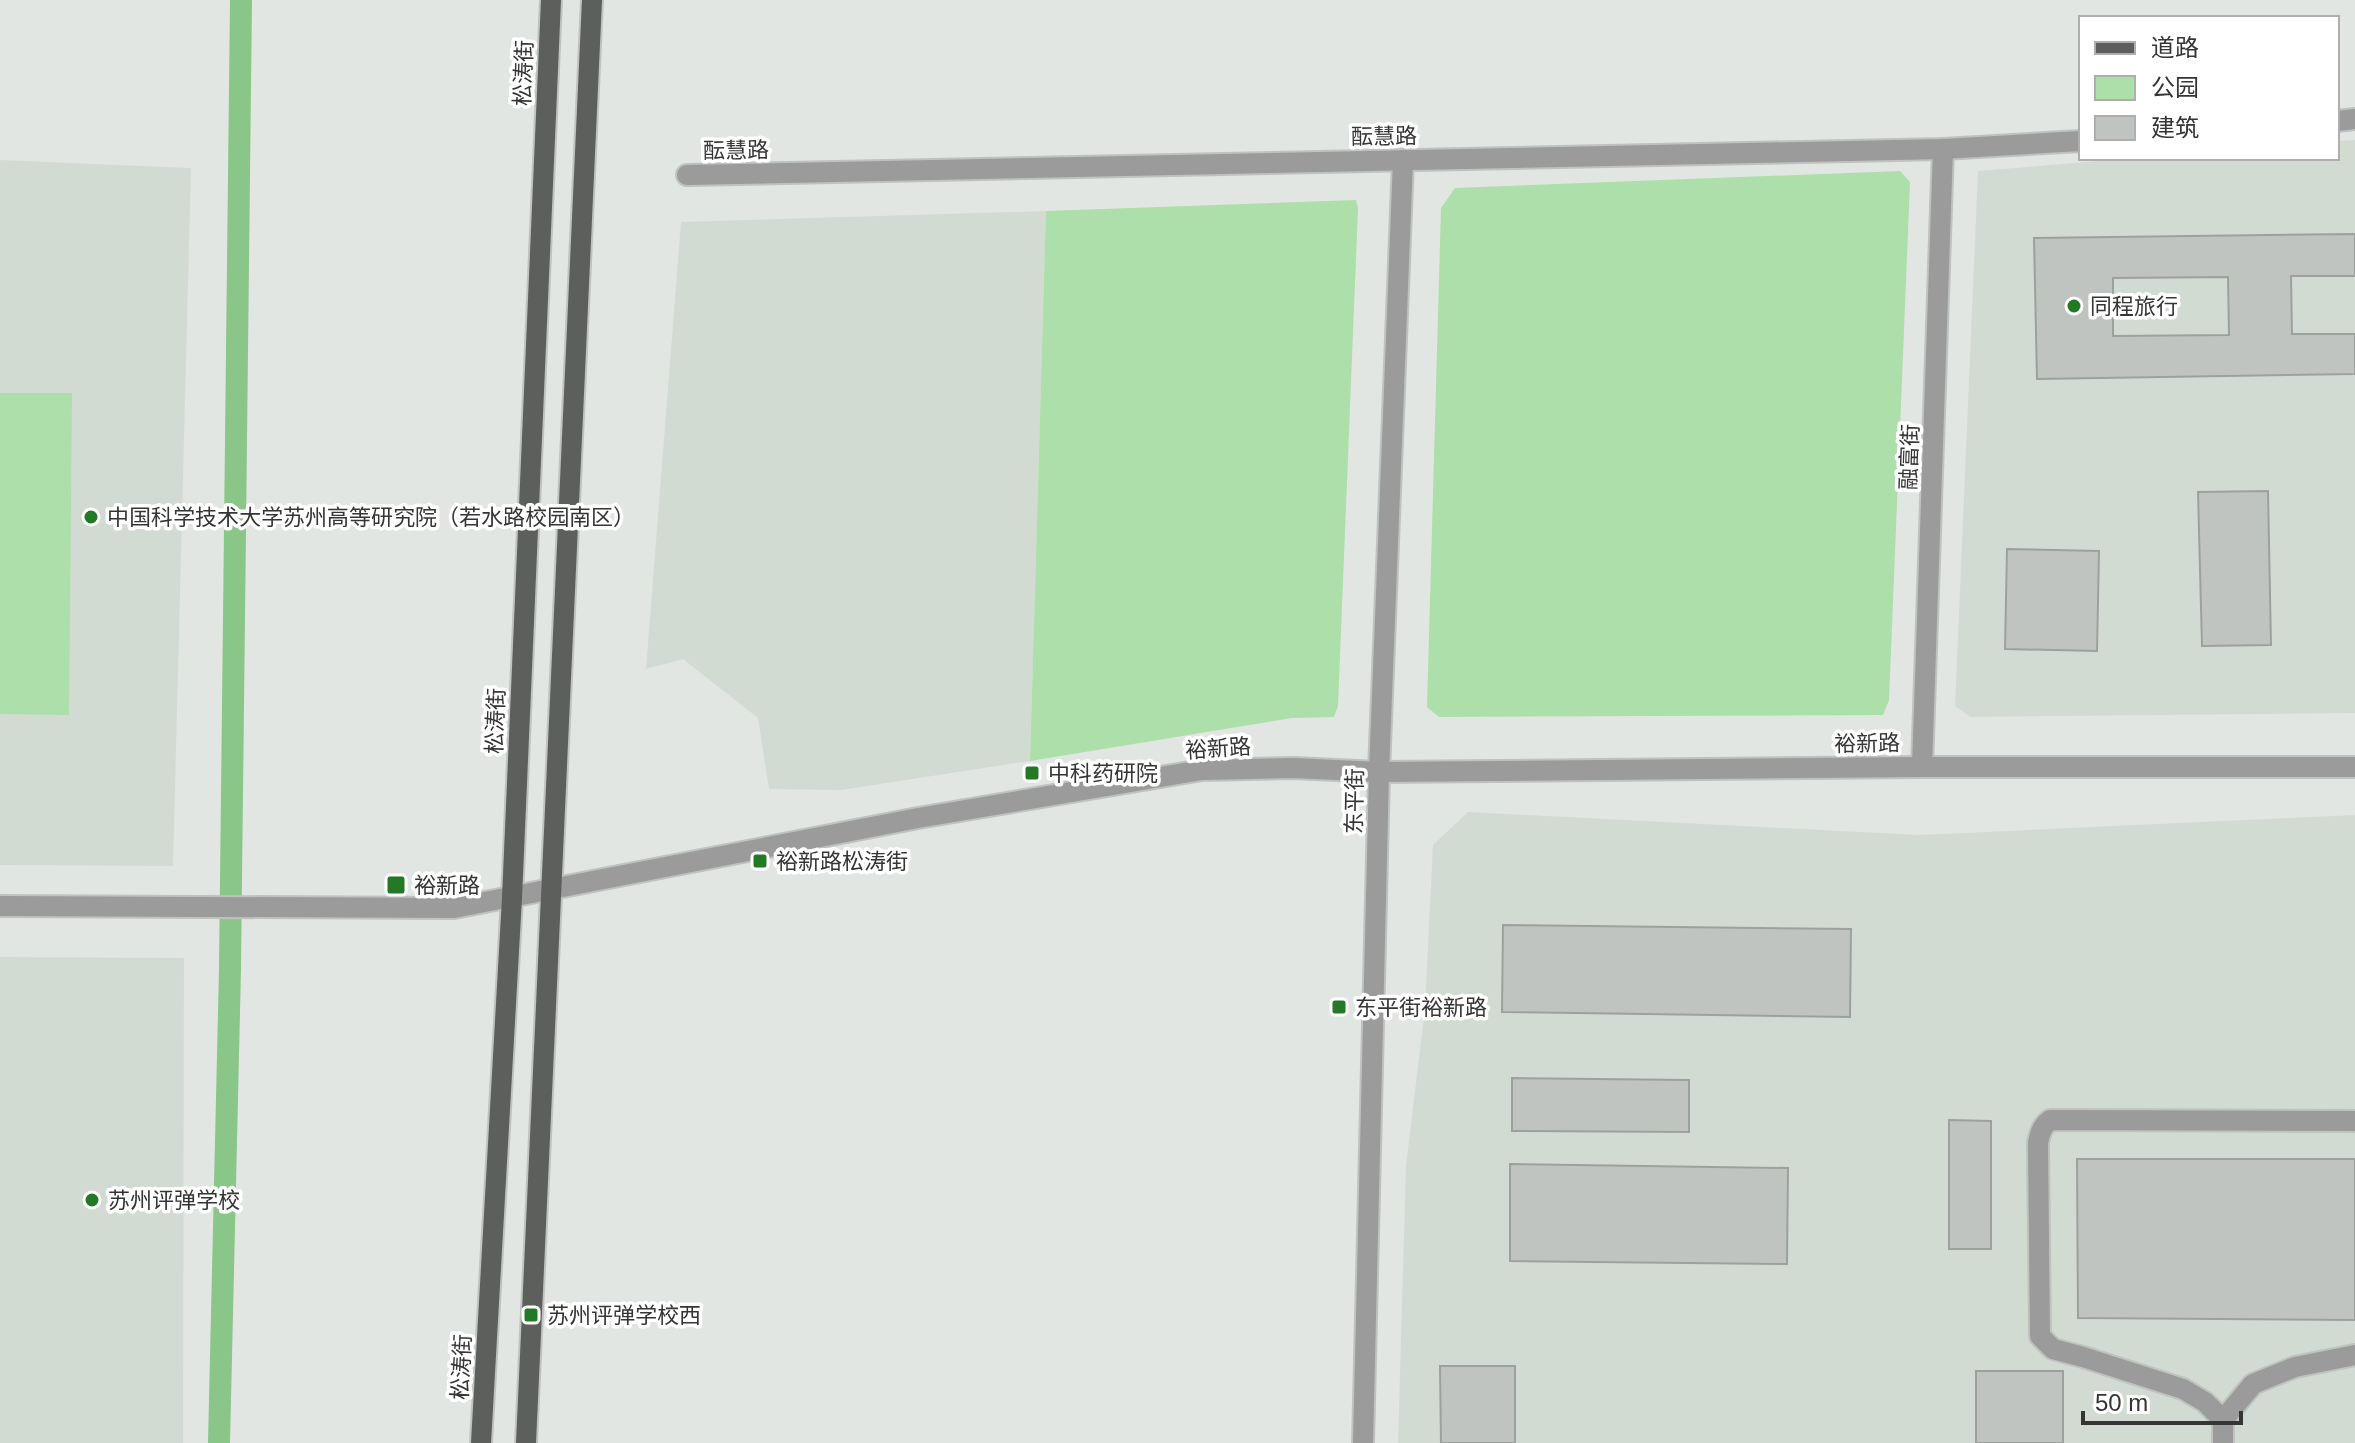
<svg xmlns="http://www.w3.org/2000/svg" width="2355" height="1443" viewBox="0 0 2355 1443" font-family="Helvetica,'Noto Sans SC',sans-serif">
	<rect width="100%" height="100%" fill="#e2e6e2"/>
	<g fill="#d2dbd1">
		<polygon points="2355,140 2355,713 1970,717 1955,706 1978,171 2136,158 2337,158 2337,141"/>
		<polygon points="0,160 191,168 173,866 0,865"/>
		<polygon points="1046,211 1030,761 841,790 769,789 758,718 683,659 646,669 681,222"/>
		<polygon points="1468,812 1919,835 2355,815 2355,1443 1398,1443 1406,1166 1425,1008 1433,845"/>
		<polygon points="0,957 184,958 183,1443 0,1443"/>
	</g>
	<g fill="#acdfa9">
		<polygon points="1900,171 1910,182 1889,700 1883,715 1439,717 1427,707 1441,208 1455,188"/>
		<polygon points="1356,200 1358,208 1338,706 1334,717 1292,718 1030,761 1046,211"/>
		<polygon points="0,393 72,393 69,715 0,714"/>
	</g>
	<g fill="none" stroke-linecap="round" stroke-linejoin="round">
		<polyline stroke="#89c687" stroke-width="22" points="219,1443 230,969 241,0"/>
	</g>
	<g fill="#c0c4c0" stroke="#9da19d" stroke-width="2" fill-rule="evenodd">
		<path d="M 2355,234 L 2355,276 L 2291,276 L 2292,334 L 2355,334 L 2355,374 L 2037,379 L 2034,238 ZM 2228,277 L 2229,335 L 2113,336 L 2113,278 Z"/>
		<polygon points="2268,491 2271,645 2202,646 2198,492"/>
		<polygon points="2007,549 2099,551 2097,651 2005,649"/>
		<polygon points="1503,925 1851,929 1850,1017 1502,1012"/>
		<polygon points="1512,1078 1689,1080 1689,1132 1512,1131"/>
		<polygon points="1949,1120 1991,1121 1991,1249 1949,1249"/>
		<polygon points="2077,1159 2355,1159 2355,1320 2078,1318"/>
		<polygon points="1510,1164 1788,1168 1787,1264 1510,1261"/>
		<polygon points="1440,1366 1515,1366 1515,1443 1441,1443"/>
		<rect x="1976" y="1371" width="87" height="72"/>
	</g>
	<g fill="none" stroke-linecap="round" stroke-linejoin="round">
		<defs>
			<g id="minor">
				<polyline points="2337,121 2355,119"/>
				<polyline points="687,175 1943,149 2081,141"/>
				<polyline points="1922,767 1943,149"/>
				<polyline points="0,906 454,908 918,818 1202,770 1294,768 1379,772 1922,767 2355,767"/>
				<path d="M 2223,1420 L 2205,1402 L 2183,1389 L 2083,1357 L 2053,1349 L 2040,1336 L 2038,1143 C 2040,1133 2042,1126 2050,1120 L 2355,1121"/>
				<polyline points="1363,1443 1379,772 1403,160"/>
				<polyline points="2223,1443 2223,1420 2253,1384 2295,1367 2355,1355"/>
			</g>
			<g id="major">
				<polyline points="481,1443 512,898 551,0"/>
				<polyline points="526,1443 592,0"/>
			</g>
		</defs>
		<use href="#minor" stroke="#bfc3bf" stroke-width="24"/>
		<use href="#major" stroke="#bfc3bf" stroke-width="24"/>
		<use href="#minor" stroke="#9a9b9a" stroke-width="20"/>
		<use href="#major" stroke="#5c5f5c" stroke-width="20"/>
	</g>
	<g fill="#237926" stroke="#fff" stroke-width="3">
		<circle cx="2074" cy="306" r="8"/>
		<circle cx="91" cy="517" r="8"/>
		<rect x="1024" y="765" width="16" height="16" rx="4"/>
		<rect x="752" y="853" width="16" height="16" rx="4"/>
		<rect x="386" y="875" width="20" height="20" rx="4"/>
		<rect x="1331" y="999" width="16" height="16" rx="4"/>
		<circle cx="92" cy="1200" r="8"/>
		<rect x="523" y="1307" width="16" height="16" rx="4"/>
	</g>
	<g text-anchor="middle" stroke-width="7" stroke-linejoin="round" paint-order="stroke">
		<g font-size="22" fill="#343534" stroke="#fff">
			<text transform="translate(523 73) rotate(-88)" y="8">松涛街</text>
			<text transform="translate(1384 136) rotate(-1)" y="8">酝慧路</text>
			<text transform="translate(736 150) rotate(-1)" y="8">酝慧路</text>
			<text transform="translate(1909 457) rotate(-88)" y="8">融富街</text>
			<text transform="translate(495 721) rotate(-88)" y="8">松涛街</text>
			<text transform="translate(1867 743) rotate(-1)" y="8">裕新路</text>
			<text transform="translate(1218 748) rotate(-4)" y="8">裕新路</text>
			<text transform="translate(1354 801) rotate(-89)" y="8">东平街</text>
			<text transform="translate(461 1367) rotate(-87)" y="8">松涛街</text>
		</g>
		<g font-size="22" fill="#343534" stroke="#fff" text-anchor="start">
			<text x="2090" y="314">同程旅行</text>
			<text x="107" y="525">中国科学技术大学苏州高等研究院（若水路校园南区）</text>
			<text x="1048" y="781">中科药研院</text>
			<text x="776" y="869">裕新路松涛街</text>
			<text x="414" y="893">裕新路</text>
			<text x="1355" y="1015">东平街裕新路</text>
			<text x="108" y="1208">苏州评弹学校</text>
			<text x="547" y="1323">苏州评弹学校西</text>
		</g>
	</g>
	<rect x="2079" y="16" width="260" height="144" fill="#ffffff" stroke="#aeaeae" stroke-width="2"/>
	<rect x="2095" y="42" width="40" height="12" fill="#5c5f5c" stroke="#aeaeae" stroke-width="2"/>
	<text x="2151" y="56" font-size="24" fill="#343534">道路</text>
	<rect x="2095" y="76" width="40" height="24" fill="#acdfa9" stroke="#aeaeae" stroke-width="2"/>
	<text x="2151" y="96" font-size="24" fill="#343534">公园</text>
	<rect x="2095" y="116" width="40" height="24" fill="#c0c4c0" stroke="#aeaeae" stroke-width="2"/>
	<text x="2151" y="136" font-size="24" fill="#343534">建筑</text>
	<path d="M2083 1411v12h158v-12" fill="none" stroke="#343534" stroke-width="4"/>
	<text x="2095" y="1411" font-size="24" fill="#343534" stroke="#ffffff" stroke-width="6" paint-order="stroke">50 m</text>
</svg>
